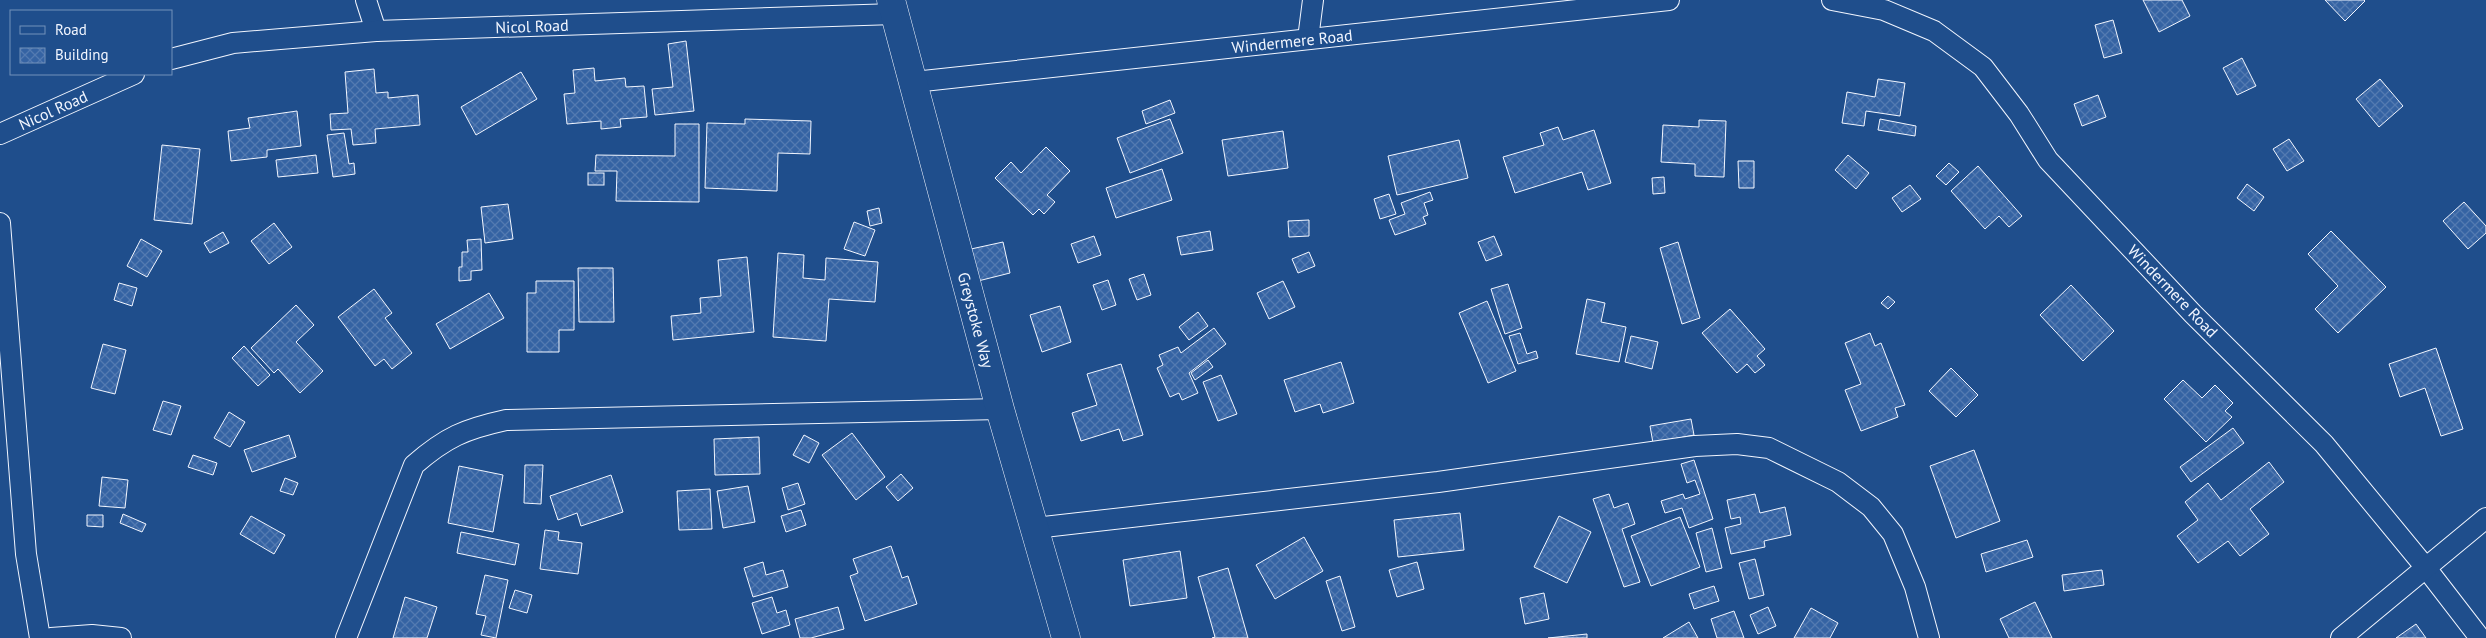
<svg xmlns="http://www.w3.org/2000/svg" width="2486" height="638" viewBox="0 0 2486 638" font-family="'PT Sans',sans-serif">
	<defs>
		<pattern id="building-cross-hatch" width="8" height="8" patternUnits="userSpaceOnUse" patternTransform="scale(1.25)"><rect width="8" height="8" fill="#3563a3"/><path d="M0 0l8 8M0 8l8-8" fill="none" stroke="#537ab1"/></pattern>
	</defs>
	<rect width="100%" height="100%" fill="#1f4e8c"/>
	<g fill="url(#building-cross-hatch)" stroke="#f2f6ff">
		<polygon points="2143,0 2182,0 2190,16 2159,32"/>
		<polygon points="2325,0 2364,0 2365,1 2345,21"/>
		<polygon points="2113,20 2122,53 2104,58 2095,25"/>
		<polygon points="686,41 694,111 655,115 652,89 673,87 668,44"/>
		<polygon points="2242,58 2256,86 2237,95 2223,68"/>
		<polygon points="594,68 595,81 625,78 626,87 644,86 647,117 620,119 621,127 601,129 601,121 567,124 564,94 575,93 573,70"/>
		<polygon points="374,69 376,93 388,92 388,98 418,95 420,125 375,129 376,143 353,145 351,129 331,130 330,114 348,113 345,72"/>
		<polygon points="521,72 537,99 476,135 461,107"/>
		<polygon points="1878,79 1905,83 1900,116 1866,111 1864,126 1842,123 1847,92 1875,97"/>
		<polygon points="2380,79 2403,106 2379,127 2356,99"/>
		<polygon points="2098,95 2106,117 2082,126 2074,104"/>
		<polygon points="1170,100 1175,113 1146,124 1142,111"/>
		<polygon points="297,111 301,146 267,150 267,157 231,161 228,131 250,128 248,118"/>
		<polygon points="745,119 811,121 810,154 778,153 777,191 705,188 707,123 745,124"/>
		<polygon points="1170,119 1183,153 1130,173 1117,138"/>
		<polygon points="1880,119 1916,126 1915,136 1878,130"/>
		<polygon points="1699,120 1726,121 1724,177 1695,176 1695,164 1661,162 1663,125 1699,127"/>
		<polygon points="675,124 699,124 699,202 616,201 617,171 595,171 596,155 675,156"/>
		<polygon points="1558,127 1563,140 1594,130 1611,183 1588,190 1582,172 1515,193 1503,157 1544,145 1540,133"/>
		<polygon points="1283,131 1288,168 1228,176 1222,140"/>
		<polygon points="344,133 349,164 354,163 355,174 333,177 327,135"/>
		<polygon points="2289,139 2304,161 2287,171 2273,149"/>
		<polygon points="1459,140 1468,178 1397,195 1388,156"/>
		<polygon points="162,145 200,149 192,224 154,220"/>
		<polygon points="1046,147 1070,171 1047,195 1055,202 1044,214 1039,209 1033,215 995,178 1011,162 1021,173"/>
		<polygon points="316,155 318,173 278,177 276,160"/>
		<polygon points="1848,155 1869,173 1856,189 1835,170"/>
		<polygon points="1738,161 1754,161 1754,188 1739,188"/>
		<polygon points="1949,163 1959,172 1946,185 1936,176"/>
		<polygon points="1978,166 2022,216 2009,227 1999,216 1985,229 1951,191"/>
		<polygon points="1162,169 1172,200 1116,218 1106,188"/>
		<rect x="588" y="173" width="16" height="12"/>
		<polygon points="1664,177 1665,193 1653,194 1652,178"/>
		<polygon points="2247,184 2264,197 2254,211 2237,198"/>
		<polygon points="1910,185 1921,199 1902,212 1892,198"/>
		<polygon points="1430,192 1433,200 1424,203 1428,215 1423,217 1426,224 1395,235 1389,220 1405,214 1401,203"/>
		<polygon points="1389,194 1396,214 1380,219 1374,199"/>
		<polygon points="2464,202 2486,226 2486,233 2468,249 2443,221"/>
		<polygon points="508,204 513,239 485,243 481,207"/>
		<polygon points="879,208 882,223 870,226 867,211"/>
		<polygon points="1309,220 1309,236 1289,237 1288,221"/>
		<polygon points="854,222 875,230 865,256 844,249"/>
		<polygon points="274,223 292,247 269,264 251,241"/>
		<polygon points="1210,231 1213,250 1181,255 1177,237"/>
		<polygon points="2331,231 2386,287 2338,333 2315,309 2338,286 2308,254"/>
		<polygon points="223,232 229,243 210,253 204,243"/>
		<polygon points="1094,236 1101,255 1078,263 1071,244"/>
		<polygon points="1494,236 1502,255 1486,261 1478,242"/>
		<polygon points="141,239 162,251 147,277 127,266"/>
		<polygon points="481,239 482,270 471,271 471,280 459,281 459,267 462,267 462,252 468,252 467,240"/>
		<polygon points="1003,242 1010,273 978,281 971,249"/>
		<polygon points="1678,242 1700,318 1682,324 1660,248"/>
		<polygon points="1309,252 1315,266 1298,273 1292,259"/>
		<polygon points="778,253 804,255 803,278 825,280 826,258 878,262 875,302 829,299 826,341 773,337"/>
		<polygon points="747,257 754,332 673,340 671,316 701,313 700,298 721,296 718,260"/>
		<polygon points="578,268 613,268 614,322 579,322"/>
		<polygon points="1144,274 1151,295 1137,300 1129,279"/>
		<polygon points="1108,280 1116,305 1102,310 1093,285"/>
		<polygon points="536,281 574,281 574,330 559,330 559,352 527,352 527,293 536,293"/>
		<polygon points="1283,281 1295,307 1269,319 1257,293"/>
		<polygon points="119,283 137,288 132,306 114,300"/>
		<polygon points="1508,284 1522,328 1505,334 1491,289"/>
		<polygon points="2071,285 2114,331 2083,361 2040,315"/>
		<polygon points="374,289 392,313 385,318 412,353 392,369 384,359 375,366 338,317"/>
		<polygon points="489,293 504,318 450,349 436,324"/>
		<polygon points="1888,296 1895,302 1888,309 1881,303"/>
		<polygon points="1587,299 1605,303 1601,322 1626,327 1619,362 1576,354"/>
		<polygon points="1487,301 1516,371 1488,383 1459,313"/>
		<polygon points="296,305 314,325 296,342 323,371 300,393 278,369 274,373 251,348"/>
		<polygon points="1060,306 1071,342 1042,352 1030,315"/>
		<polygon points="1730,309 1765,349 1757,356 1765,365 1755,373 1747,364 1737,373 1702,333"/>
		<polygon points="1198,312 1208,326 1189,340 1179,327"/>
		<polygon points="1214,328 1226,344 1189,373 1198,393 1182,400 1179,393 1170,397 1157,368 1163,365 1159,355 1178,347 1181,353"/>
		<polygon points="1520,333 1527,354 1536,351 1538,358 1518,364 1509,336"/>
		<polygon points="1870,333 1875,346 1881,343 1905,405 1895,408 1898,417 1861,431 1845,390 1861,384 1845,343"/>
		<polygon points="1631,336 1658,342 1652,369 1625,362"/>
		<polygon points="103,344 126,350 115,394 91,388"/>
		<polygon points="244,346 270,375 258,386 232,358"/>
		<polygon points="2436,348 2463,429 2441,436 2425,388 2400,397 2389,364"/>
		<polygon points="1208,360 1213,367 1195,380 1191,373"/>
		<polygon points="1341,362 1354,403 1323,413 1320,404 1295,412 1284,380"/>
		<polygon points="1121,364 1143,435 1123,441 1119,429 1081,441 1072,413 1097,405 1087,374"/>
		<polygon points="1951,368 1978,395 1956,417 1929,391"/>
		<polygon points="1221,375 1237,414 1218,421 1203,382"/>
		<polygon points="2183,380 2202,398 2215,385 2233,403 2225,411 2232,417 2206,442 2164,399"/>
		<polygon points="163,401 181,406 171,435 153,430"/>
		<polygon points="229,412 245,422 230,447 214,438"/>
		<polygon points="1691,419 1694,435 1653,443 1650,426"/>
		<polygon points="2233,428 2244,443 2191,482 2180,467"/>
		<polygon points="852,433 885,477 856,500 822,455"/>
		<polygon points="289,435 296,457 252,472 244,450"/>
		<polygon points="804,435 819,443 809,463 793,455"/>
		<polygon points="759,437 760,474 715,475 714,439"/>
		<polygon points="1974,450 2000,521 1956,538 1930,466"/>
		<polygon points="193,455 217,463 213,475 188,467"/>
		<polygon points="1694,460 1713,519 1689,528 1682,508 1665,513 1661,501 1683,494 1685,499 1700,494 1695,480 1687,483 1681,464"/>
		<polygon points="2269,462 2284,482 2250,509 2269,534 2240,556 2228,541 2198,563 2177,536 2198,520 2185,502 2208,483 2221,500"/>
		<polygon points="525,465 543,465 541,504 524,503"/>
		<polygon points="459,466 503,475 493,532 448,523"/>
		<polygon points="901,474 913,488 898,501 886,487"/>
		<polygon points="611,475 623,512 581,526 577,513 558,520 550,496"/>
		<polygon points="102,477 128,480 125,508 99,506"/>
		<polygon points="285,478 298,483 293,495 280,491"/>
		<polygon points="798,483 805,504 788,510 782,488"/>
		<polygon points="748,486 755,522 723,528 717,491"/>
		<polygon points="710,489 712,529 679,530 677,491"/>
		<polygon points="1609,494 1614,508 1628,503 1635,524 1622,529 1640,582 1624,587 1593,499"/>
		<polygon points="1755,494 1760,513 1785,507 1791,535 1764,541 1765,547 1731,554 1725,528 1741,524 1740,517 1731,519 1727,500"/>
		<polygon points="801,510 806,525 786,532 781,516"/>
		<polygon points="1460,513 1464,550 1398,557 1394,520"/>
		<polygon points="123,514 146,524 142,532 120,523"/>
		<polygon points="87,515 103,515 103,527 87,526"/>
		<polygon points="251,516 285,535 274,554 240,534"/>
		<polygon points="1559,516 1591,532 1567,583 1534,567"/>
		<polygon points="1680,517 1700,567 1651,586 1631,536"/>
		<polygon points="1712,528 1722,568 1706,572 1696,533"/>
		<polygon points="545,530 559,532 558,540 582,543 578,574 540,569"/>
		<polygon points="461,532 519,544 515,565 457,553"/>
		<polygon points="1304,537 1323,571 1275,599 1256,565"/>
		<polygon points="2027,540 2033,557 1986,572 1981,554"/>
		<polygon points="891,546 902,578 908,576 917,604 865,621 850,576 858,573 853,559"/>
		<polygon points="1180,551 1187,598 1130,606 1123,560"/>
		<polygon points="1755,559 1764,595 1749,599 1739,563"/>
		<polygon points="763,562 766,575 783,570 788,587 753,597 744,568"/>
		<polygon points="1417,562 1424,589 1397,597 1389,570"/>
		<polygon points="1228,568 1248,638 1212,638 1215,637 1198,577"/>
		<polygon points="2102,570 2104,585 2064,591 2062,575"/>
		<polygon points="485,575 508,580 496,638 481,635 486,616 476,614"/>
		<polygon points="1340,576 1355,627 1342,631 1326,581"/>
		<polygon points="1714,586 1719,601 1694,609 1689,594"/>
		<polygon points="515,590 532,595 527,613 509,608"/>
		<polygon points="1544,593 1549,619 1525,624 1520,598"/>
		<polygon points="405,597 437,607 427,638 393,638"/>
		<polygon points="772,597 777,613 786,610 790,625 762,634 752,603"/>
		<polygon points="2035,602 2052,638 2009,638 2000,619"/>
		<polygon points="838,607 844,629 811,638 800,638 795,619"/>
		<polygon points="1768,607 1776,626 1758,634 1750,615"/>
		<polygon points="1811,608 1838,623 1830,638 1794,638"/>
		<polygon points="1734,611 1744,638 1717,638 1711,619"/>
		<polygon points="1689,622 1698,638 1663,638"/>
		<polygon points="2416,624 2426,638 2396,638"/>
		<polygon points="1587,634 1587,638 1548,638"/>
	</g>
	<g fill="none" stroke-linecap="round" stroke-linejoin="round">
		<defs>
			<g id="street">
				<polyline points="366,0 376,31"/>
				<polyline points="1832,0 1884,10 1934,31 1983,67 2019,114 2048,160 2193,314 2324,444 2426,568 2480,638"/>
				<polyline points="1308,39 1313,0"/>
				<polyline points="171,59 233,43 376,31 895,14"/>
				<polyline points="914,82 1669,0"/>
				<polyline points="0,134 134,74"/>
				<polyline points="0,223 26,554 40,638"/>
				<polyline points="1035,528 1438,482 1695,446 1737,444 1769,448 1838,482 1871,507 1893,534 1915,587 1929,638"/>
				<polyline points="51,638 92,635 121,638"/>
				<path d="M 346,638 L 414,465 C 446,437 465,429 506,420 L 1000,409"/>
				<polyline points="2341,638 2486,518"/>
			</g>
			<polyline id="secondary" points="891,0 1000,409 1066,638"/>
		</defs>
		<use href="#street" stroke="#f2f6ff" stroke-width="22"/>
		<use href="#secondary" stroke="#f2f6ff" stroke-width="29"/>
		<use href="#street" stroke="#1f4e8c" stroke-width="20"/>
		<use href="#secondary" stroke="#1f4e8c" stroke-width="28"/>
	</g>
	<g text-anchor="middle" stroke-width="4" stroke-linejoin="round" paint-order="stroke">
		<g font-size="16" fill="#f2f6ff" stroke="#1f4e8c">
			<text transform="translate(532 26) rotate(-2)" y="6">Nicol Road</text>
			<text transform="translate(1292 41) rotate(-6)" y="6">Windermere Road</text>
			<text transform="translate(53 110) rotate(-24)" y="6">Nicol Road</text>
			<text transform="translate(2173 291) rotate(46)" y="6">Windermere Road</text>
			<text transform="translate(976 320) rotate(75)" y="6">Greystoke Way</text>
		</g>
	</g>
	<rect x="10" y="10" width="162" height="65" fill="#1f4e8c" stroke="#7391ba"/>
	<rect x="20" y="26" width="25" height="8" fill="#1f4e8c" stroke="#7391ba"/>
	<text x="55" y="35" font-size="15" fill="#f2f6ff">Road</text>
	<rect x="20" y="48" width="25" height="15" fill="url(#building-cross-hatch)" stroke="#7391ba"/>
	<text x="55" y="60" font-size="15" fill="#f2f6ff">Building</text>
</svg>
